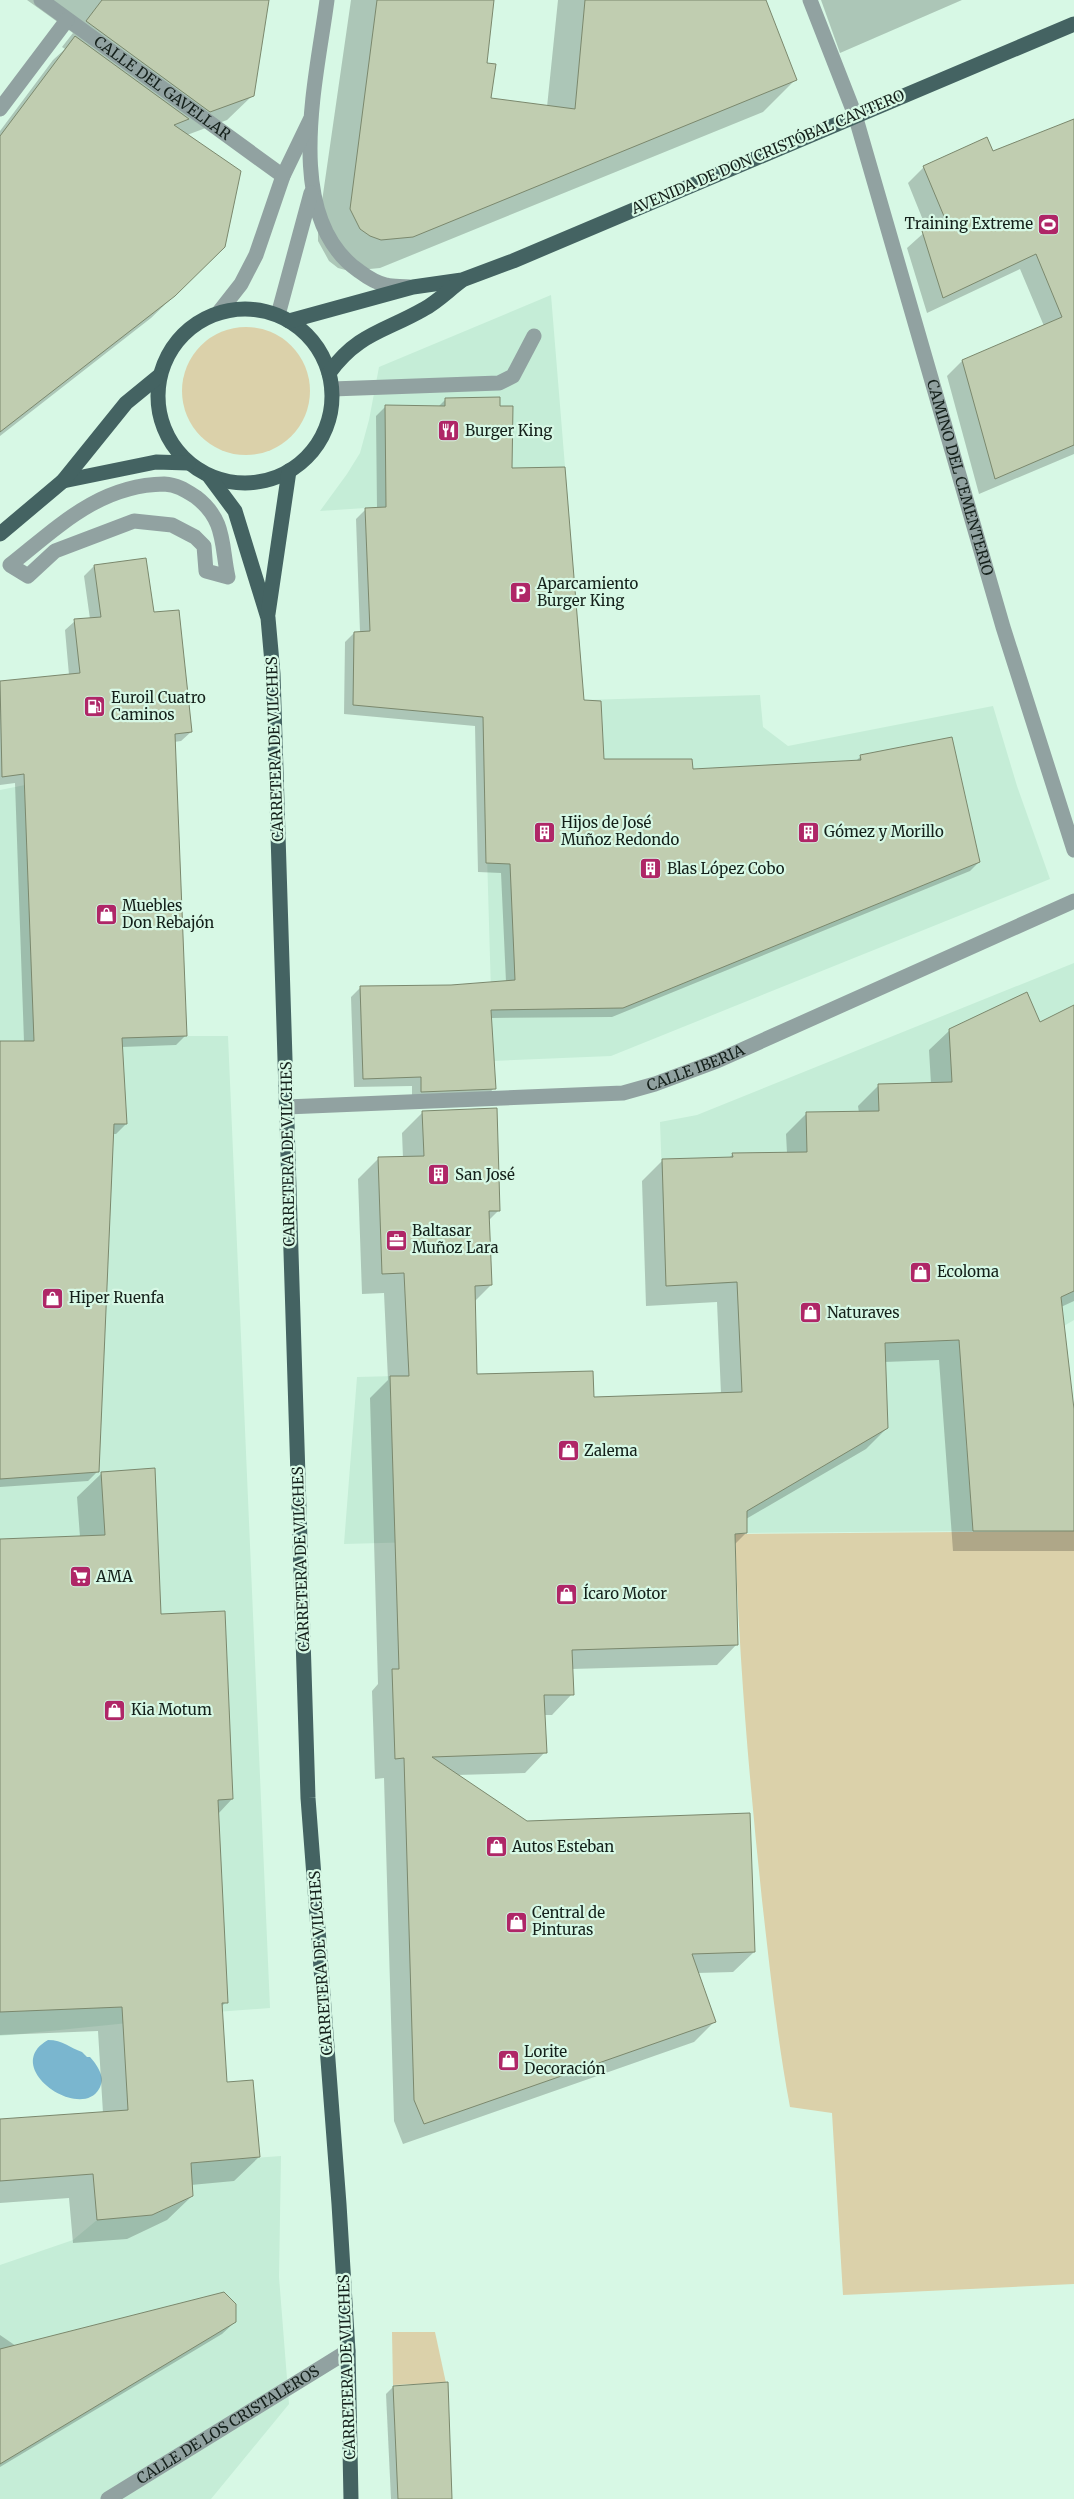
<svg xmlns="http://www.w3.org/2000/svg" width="1074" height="2499" viewBox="0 0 1074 2499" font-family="Merriweather,serif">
	<rect width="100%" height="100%" fill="#d7f8e5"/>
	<g fill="#c5edd7">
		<polygon points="551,295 584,700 760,695 763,727 788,746 993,706 1017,786 1050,879 611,1056 493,1061 483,717 466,715 441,503 320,511 347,474 360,453 369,420 379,367"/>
		<polygon points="25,785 187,1036 228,1036 270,2008 149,2017 148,2021 0,2036 0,790"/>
		<polygon points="1074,963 1074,1320 962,1386 973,1531 747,1533 344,1544 357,1377 593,1371 594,1397 742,1392 737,1283 666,1286 660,1122 697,1115"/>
		<polygon points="281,2156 279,2277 289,2404 211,2499 0,2499 0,2265 73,2240 97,2220 152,2215 193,2197 191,2163"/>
	</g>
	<g fill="#dbd1aa">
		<circle cx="246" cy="391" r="64"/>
		<path d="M 1074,1531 L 1074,2284 L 843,2295 L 832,2113 L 790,2107 C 777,2038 770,1970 762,1900 C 749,1778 739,1657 735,1534 Z"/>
		<polygon points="392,2332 435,2332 446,2383 393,2385"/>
	</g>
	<path fill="#7ab6cf" d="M 48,2040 C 63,2040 70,2048 82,2052 L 87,2057 L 90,2057 C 98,2066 106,2078 99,2089 C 80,2122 0,2067 48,2040 Z"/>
	<g fill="#0003">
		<polygon points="27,0 267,0 253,95 227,120 187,135 202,269 151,318 0,436 0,131 53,60 65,49 62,47 73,33"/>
		<polygon points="351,0 492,0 485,64 489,99 547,107 558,0 765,0 795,80 763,112 380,268 349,271 338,268 329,261 318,241 318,229"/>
		<polygon points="821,0 962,0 840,53"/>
		<polygon points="1074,119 1074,454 979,494 947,376 963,360 1044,326 1020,269 927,313 907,248 927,230 908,183 924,167 992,153"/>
		<polygon points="446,399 498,407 511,470 603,761 691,770 855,762 861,756 979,862 970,871 612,1017 491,1018 494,1088 485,1098 412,1101 412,1086 354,1087 351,997 360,988 451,986 506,982 501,873 478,872 475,726 344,714 345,642 354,633 360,632 356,519 366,509 377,509 376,416 386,406 438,407"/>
		<polygon points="94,566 153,613 191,732 181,741 174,742 186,1035 176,1045 122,1047 126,1124 116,1134 113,1134 98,1471 88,1481 0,1487 0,1042 24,1042 15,783 0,785 0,682 69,675 65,630 75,621 90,619 84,576"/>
		<polygon points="1039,1023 1074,1024 1074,1301 1061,1307 1074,1420 1074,1551 953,1551 939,1360 884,1362 887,1428 866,1449 746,1519 746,1533 734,1545 737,1644 717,1665 571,1669 572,1694 552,1715 544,1715 545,1752 525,1773 457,1775 527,1822 754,1952 733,1972 697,1973 714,2022 694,2042 403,2144 394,2121 384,1778 375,1779 372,1691 378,1684 370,1398 388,1380 384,1293 362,1294 358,1179 379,1158 403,1158 402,1133 423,1112 499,1210 489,1220 491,1285 474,1302 476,1375 593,1398 721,1394 717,1302 646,1306 642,1181 662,1161 728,1159 733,1154 787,1153 786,1134 807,1113 859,1113 858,1106 879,1085 931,1084 929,1050 950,1030"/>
		<polygon points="102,1473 232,1799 218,1814 226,2002 221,2007 226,2083 259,2157 234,2181 191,2185 192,2196 167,2220 127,2239 73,2243 69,2198 0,2203 0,2120 103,2113 98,2031 0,2035 0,1540 80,1537 77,1497"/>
		<polygon points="235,2322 222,2334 0,2467 0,2335 16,2346"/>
		<polygon points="393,2387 451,2499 391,2499 386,2394"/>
	</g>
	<g fill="#c0cdb0" stroke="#7b886d">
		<polygon points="102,0 269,0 254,96 210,112 86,21"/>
		<polygon points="377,0 494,0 487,63 496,64 491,98 575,109 585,0 766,0 797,80 413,237 381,240 370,236 360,229 350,209"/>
		<polygon points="75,36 189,119 174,125 241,171 225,247 175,296 0,432 0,136"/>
		<polygon points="1074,119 1074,445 995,479 962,360 1062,317 1036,254 943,298 922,231 946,221 923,166 987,137 993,151"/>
		<polygon points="500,397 500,406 513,406 512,468 565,467 584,700 601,701 604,759 692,759 693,769 861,760 860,755 952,737 980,862 623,1008 491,1010 496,1089 421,1092 421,1077 363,1079 360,986 451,985 515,980 510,864 486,863 483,717 353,705 354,632 370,631 365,508 386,507 385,405 445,406 445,398"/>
		<polygon points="146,558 154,612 179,610 192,732 175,734 187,1036 122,1038 127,1124 114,1124 99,1472 0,1479 0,1041 34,1041 24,774 2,777 0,681 80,673 74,619 101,617 94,565"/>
		<polygon points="1027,992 1040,1022 1074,1005 1074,1291 1061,1297 1074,1409 1074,1531 973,1531 959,1340 885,1343 888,1428 747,1511 747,1533 735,1534 738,1645 572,1650 574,1695 544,1695 547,1753 432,1757 527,1821 750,1813 755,1952 692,1954 716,2022 424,2124 414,2100 404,1758 395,1759 392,1669 399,1669 390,1376 409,1376 404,1273 382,1274 378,1157 424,1156 422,1111 497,1108 500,1211 489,1211 492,1285 475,1286 477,1374 593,1371 594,1397 742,1392 737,1282 666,1286 662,1159 733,1157 732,1153 807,1152 806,1112 879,1111 878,1084 952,1082 949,1029"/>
		<polygon points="155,1468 161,1614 225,1611 233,1799 218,1800 228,2003 222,2003 227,2082 253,2080 260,2157 191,2163 193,2196 152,2215 97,2220 93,2174 0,2181 0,2119 128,2110 122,2007 0,2012 0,1539 105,1535 101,1472"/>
		<polygon points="224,2292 236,2304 236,2322 0,2464 0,2349"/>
		<polygon points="448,2382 452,2499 398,2499 393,2386"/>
	</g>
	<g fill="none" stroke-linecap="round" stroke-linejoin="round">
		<g stroke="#91a2a1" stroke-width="15">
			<path id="s1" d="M 41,0 L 283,176"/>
			<path d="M 327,0 C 317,78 281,217 359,271 C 367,277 376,283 386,285 C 393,287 401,286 409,287"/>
			<path id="s2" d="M 810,0 L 855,115 L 1003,627 L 1074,850"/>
			<polyline points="0,109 67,20"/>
			<polyline points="219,312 241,284 256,255 283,176 310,120"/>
			<polyline points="278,315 311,193"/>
			<polyline points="332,389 499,383 513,376 534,336"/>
			<path d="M 164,484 C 178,485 185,490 196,497 C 226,520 221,545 228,577 L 206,571 L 204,546 L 195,537 L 172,525 L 134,521 L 55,551 L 28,576 L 10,565 C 58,527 99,485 164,484 Z"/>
			<path id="s3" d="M 286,1107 L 623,1093 L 655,1084 L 717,1061 L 1074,901"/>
			<path id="s4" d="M 108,2499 L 348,2351"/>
		</g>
		<g stroke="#446362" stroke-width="15">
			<circle cx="245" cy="396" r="87"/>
			<polyline points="289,321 413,287 462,280 513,261 1074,24"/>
			<path d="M 329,373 C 358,333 384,332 424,309 C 437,302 449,290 461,281"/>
			<polyline points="209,476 235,511 247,550 268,618 273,674 308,1798 339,2204 348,2351 351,2499"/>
			<polyline points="63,481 156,462 188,463"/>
			<polyline points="0,534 63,481 126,403 159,376"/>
			<polyline points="268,614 289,471"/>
		</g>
	</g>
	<defs>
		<symbol id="stadium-square" viewBox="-11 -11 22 22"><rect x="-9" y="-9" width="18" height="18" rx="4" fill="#af2667" stroke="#d7f8e5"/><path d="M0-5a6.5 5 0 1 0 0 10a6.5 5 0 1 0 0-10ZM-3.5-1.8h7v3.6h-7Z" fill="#fff"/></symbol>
		<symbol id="restaurant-square" viewBox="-11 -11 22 22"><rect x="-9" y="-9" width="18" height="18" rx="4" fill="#af2667" stroke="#d7f8e5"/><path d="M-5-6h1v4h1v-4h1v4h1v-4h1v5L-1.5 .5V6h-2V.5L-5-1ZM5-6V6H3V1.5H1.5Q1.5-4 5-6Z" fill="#fff"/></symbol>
		<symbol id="parking-square" viewBox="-11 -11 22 22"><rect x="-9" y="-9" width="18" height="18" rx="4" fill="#af2667" stroke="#d7f8e5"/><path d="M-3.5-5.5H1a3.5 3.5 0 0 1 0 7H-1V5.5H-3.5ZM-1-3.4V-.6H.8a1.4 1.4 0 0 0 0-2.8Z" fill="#fff"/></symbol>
		<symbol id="fuel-square" viewBox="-11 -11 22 22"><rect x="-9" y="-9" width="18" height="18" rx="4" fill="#af2667" stroke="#d7f8e5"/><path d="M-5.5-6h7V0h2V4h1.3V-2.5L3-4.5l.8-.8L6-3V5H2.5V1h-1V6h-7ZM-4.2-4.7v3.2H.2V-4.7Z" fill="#fff"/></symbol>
		<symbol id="building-square" viewBox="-11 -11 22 22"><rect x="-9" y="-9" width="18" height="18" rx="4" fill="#af2667" stroke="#d7f8e5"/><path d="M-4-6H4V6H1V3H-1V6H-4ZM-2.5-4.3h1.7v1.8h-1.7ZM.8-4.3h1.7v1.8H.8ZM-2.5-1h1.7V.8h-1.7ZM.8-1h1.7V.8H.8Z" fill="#fff"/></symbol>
		<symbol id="shop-square" viewBox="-11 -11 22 22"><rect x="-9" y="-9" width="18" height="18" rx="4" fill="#af2667" stroke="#d7f8e5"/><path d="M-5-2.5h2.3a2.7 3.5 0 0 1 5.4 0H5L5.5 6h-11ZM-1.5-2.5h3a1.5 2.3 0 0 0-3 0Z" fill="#fff"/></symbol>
		<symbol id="office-square" viewBox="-11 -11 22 22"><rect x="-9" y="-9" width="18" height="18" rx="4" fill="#af2667" stroke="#d7f8e5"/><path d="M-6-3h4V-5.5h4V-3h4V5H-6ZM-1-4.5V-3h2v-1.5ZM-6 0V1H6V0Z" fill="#fff"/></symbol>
		<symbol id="supermarket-square" viewBox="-11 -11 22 22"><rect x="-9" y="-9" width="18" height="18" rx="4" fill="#af2667" stroke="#d7f8e5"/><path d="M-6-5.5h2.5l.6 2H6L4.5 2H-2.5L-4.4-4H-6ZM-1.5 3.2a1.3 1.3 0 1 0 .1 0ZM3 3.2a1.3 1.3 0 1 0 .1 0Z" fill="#fff"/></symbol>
	</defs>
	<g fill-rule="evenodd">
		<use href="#stadium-square" x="1036" y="212" width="25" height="25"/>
		<use href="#restaurant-square" x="436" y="418" width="25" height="25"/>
		<use href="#parking-square" x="508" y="580" width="25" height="25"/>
		<use href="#fuel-square" x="82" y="694" width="25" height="25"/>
		<use href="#building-square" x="532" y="820" width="25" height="25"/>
		<use href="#building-square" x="796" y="820" width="25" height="25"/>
		<use href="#building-square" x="638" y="856" width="25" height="25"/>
		<use href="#shop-square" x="94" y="902" width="25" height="25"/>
		<use href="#building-square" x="426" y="1162" width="25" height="25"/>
		<use href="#office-square" x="384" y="1228" width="25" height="25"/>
		<use href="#shop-square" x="908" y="1260" width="25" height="25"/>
		<use href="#shop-square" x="40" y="1286" width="25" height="25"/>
		<use href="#shop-square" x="798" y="1300" width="25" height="25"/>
		<use href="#shop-square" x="556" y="1438" width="25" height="25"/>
		<use href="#supermarket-square" x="68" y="1564" width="25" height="25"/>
		<use href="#shop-square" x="554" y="1582" width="25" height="25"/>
		<use href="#shop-square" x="102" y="1698" width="25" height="25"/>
		<use href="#shop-square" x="484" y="1834" width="25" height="25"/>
		<use href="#shop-square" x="504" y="1910" width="25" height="25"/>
		<use href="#shop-square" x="496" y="2048" width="25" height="25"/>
	</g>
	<g text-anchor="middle" stroke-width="4.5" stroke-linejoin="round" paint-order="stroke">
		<g font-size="15" fill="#14201a" stroke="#d7f8e5">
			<text dy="5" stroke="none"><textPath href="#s1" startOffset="150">CALLE DEL GAVELLAR</textPath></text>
			<text transform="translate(768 152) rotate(-23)" y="5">AVENIDA DE DON CRISTÓBAL CANTERO</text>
			<text dy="5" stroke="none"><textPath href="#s2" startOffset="501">CAMINO DEL CEMENTERIO</textPath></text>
			<text transform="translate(275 749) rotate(-92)" y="5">CARRETERA DE VILCHES</text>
			<text dy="5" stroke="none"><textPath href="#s3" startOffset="414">CALLE IBERIA</textPath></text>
			<text transform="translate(288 1154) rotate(-91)" y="5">CARRETERA DE VILCHES</text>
			<text transform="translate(301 1559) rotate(-92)" y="5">CARRETERA DE VILCHES</text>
			<text transform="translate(321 1963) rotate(-94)" y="5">CARRETERA DE VILCHES</text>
			<text transform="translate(347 2367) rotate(-92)" y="5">CARRETERA DE VILCHES</text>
			<text dy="5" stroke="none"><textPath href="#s4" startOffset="141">CALLE DE LOS CRISTALEROS</textPath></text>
		</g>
		<g font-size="15" fill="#14201a" stroke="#d7f8e5" text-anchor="start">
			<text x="1033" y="229" text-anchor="end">Training Extreme</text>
			<text x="465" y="436">Burger King</text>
			<text x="537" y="589">Aparcamiento<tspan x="537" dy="17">Burger King</tspan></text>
			<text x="111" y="703">Euroil Cuatro<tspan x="111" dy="17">Caminos</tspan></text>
			<text x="561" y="828">Hijos de José<tspan x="561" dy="17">Muñoz Redondo</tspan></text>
			<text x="824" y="837">Gómez y Morillo</text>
			<text x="667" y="874">Blas López Cobo</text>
			<text x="122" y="911">Muebles<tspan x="122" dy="17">Don Rebajón</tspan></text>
			<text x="455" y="1180">San José</text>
			<text x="412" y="1236">Baltasar<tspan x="412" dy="17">Muñoz Lara</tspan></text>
			<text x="937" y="1277">Ecoloma</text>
			<text x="69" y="1303">Hiper Ruenfa</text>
			<text x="827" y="1318">Naturaves</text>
			<text x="584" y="1456">Zalema</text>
			<text x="96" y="1582">AMA</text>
			<text x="583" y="1599">Ícaro Motor</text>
			<text x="131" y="1715">Kia Motum</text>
			<text x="512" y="1852">Autos Esteban</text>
			<text x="532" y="1918">Central de<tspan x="532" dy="17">Pinturas</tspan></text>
			<text x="524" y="2057">Lorite<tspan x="524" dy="17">Decoración</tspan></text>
		</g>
	</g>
</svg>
